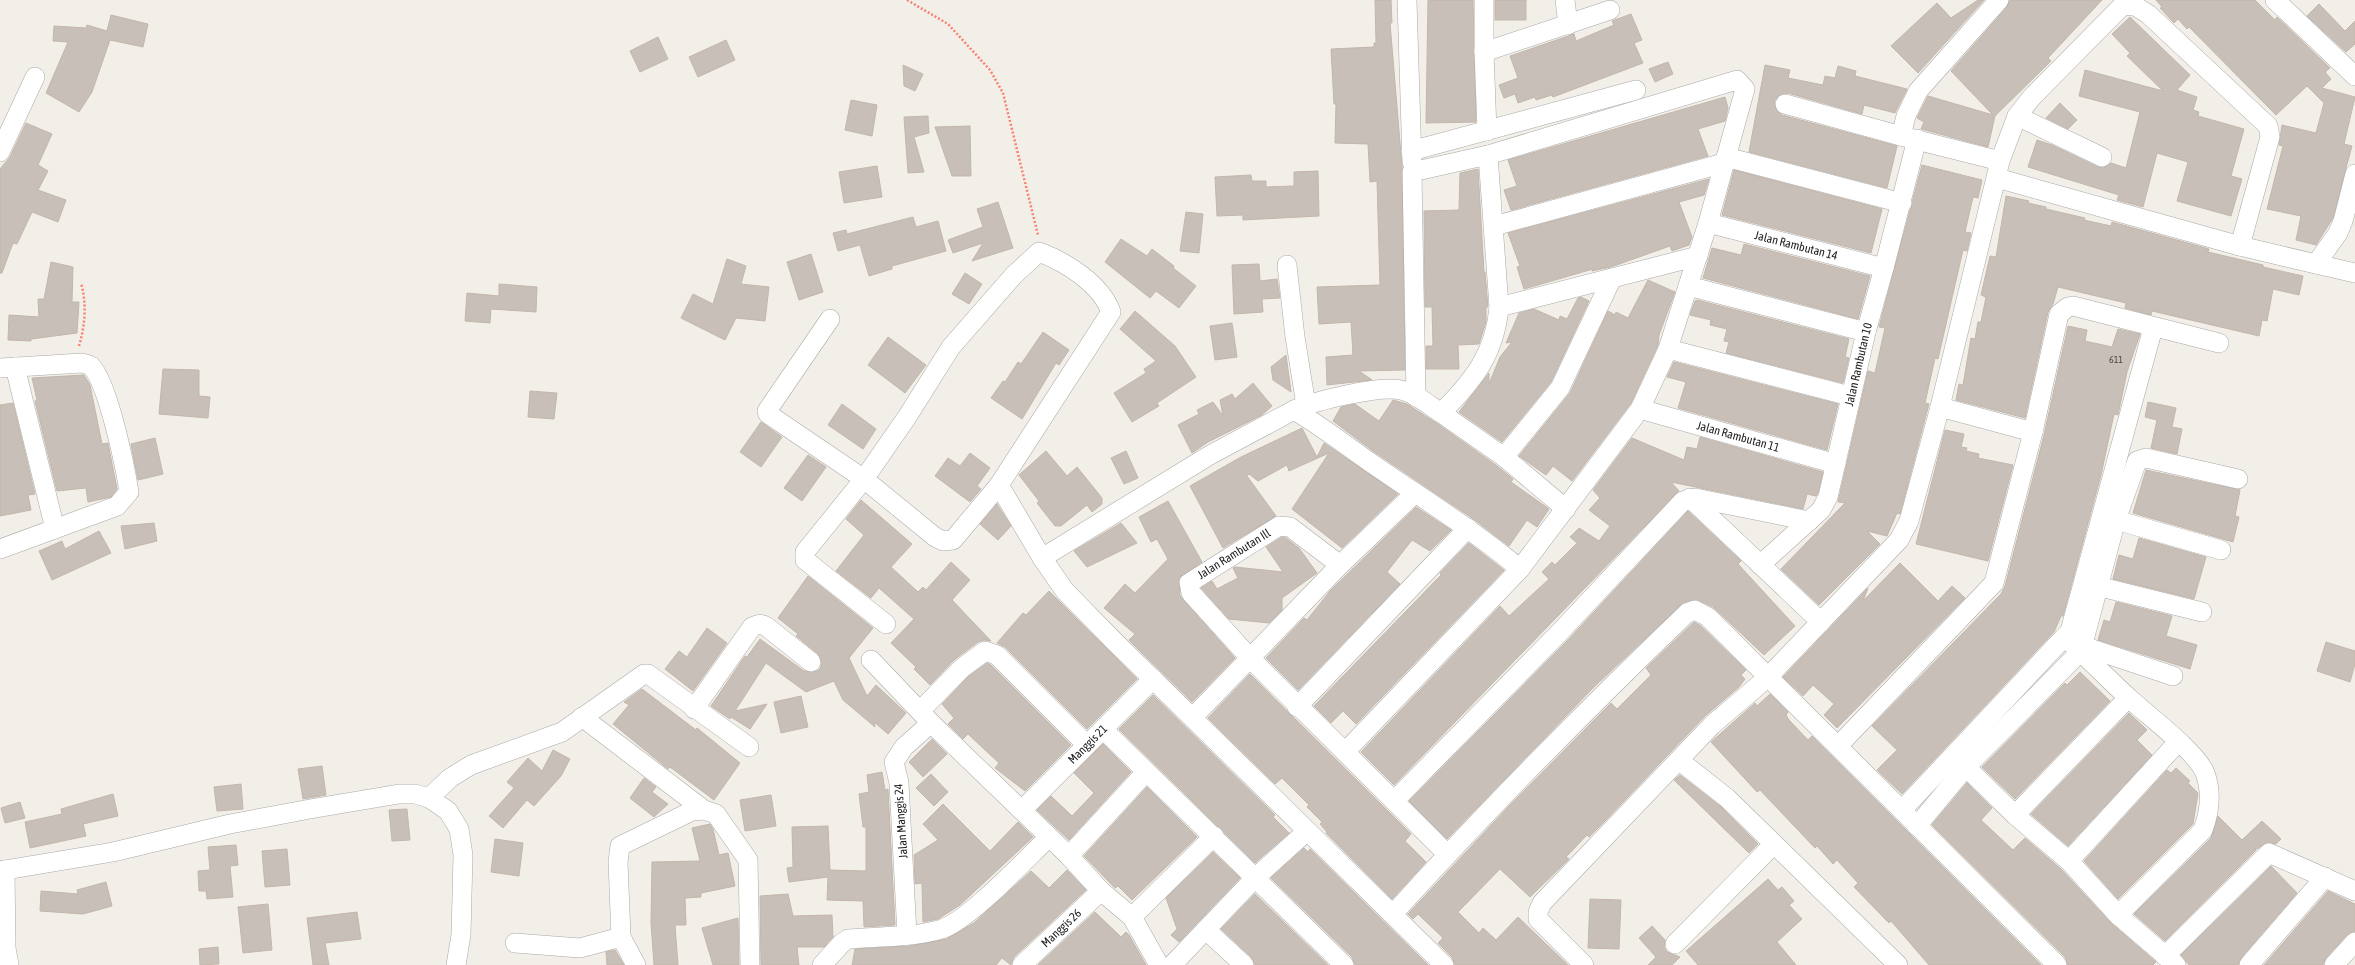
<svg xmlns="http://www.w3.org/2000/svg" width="2355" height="965" viewBox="0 0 2355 965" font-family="'Asap Condensed',sans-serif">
	<rect width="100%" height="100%" fill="#f2efe9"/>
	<g fill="#c7bfb8" stroke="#c4b6ab">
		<polygon points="1375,0 1391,0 1392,23 1390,23 1402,167 1405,370 1359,371 1372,380 1327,385 1326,357 1353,355 1351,322 1319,324 1317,287 1380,285 1377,181 1370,182 1368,144 1335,143 1336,104 1334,104 1331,49 1374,47 1374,43 1376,43"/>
		<polygon points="1428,0 1473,0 1476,122 1426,123"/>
		<rect x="1495" y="0" width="31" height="20"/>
		<polygon points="1978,0 1984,0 1918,73 1891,46 1937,3 1951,18"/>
		<polygon points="2010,0 2102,0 2048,58 2051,61 1995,116 1988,147 1921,129 1924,122 1917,118 1928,96 1993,115 1951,71 2007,7"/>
		<polygon points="2156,0 2255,0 2275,20 2277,17 2330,68 2325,72 2331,79 2322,88 2355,97 2344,144 2352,146 2346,168 2333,218 2316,245 2296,240 2301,216 2267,209 2283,146 2279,145 2282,125 2316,133 2324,103 2307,86 2276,115 2189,27 2187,29 2178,19 2174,23 2160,8 2162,7"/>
		<polygon points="2319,4 2345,31 2355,21 2355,44 2346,52 2307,16"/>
		<polygon points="1631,14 1642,40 1634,43 1643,63 1553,97 1552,95 1536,100 1535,97 1518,103 1515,94 1504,98 1499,85 1518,78 1510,56 1574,34 1576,41 1614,25 1612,21"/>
		<polygon points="111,15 148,24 143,47 110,40 92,92 79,112 46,93 68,42 53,41 54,26 86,28 87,25 107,31"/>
		<polygon points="2130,17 2190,75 2177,90 2197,97 2193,110 2199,112 2198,116 2244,129 2231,176 2242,179 2231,216 2177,201 2188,162 2157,153 2143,207 2117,200 2119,195 2028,167 2037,140 2052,145 2098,167 2103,168 2111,163 2126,168 2140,112 2079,96 2085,70 2163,91 2127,56 2130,53 2112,34"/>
		<polygon points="658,37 668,59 640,72 630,51"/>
		<polygon points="726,40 735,60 698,77 689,57"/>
		<polygon points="1668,62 1673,74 1655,82 1649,69"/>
		<polygon points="903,65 923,74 915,91 904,86"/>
		<polygon points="1765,65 1790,70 1788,78 1823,85 1825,76 1835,78 1838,66 1856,71 1855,76 1907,89 1895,113 1864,105 1862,114 1788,93 1778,96 1774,101 1777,111 1782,115 1897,146 1887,188 1749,152"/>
		<polygon points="1725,97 1728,108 1725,121 1698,129 1708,156 1511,210 1504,190 1517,186 1508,160"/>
		<polygon points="851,100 877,105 872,136 845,130"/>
		<polygon points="2060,103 2077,120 2068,129 2046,118"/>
		<polygon points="928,116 929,133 914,137 924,172 908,173 904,117"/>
		<polygon points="26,123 52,134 38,165 48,171 38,190 66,200 58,222 32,212 17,244 13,243 2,273 0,273 0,169 10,157"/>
		<polygon points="970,126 971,176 952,176 935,127"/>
		<polygon points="1922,165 1982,180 1978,198 1973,197 1965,232 1971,233 1967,251 1963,250 1938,359 1935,358 1925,403 1929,404 1900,514 1897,513 1887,536 1867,531 1880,544 1819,605 1781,569 1845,503 1838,502 1868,371 1875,373 1885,328 1879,327"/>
		<polygon points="877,166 882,197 844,203 839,172"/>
		<polygon points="1478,169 1484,272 1485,272 1488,307 1486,307 1486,322 1479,344 1458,345 1459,369 1426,369 1426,346 1433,346 1432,307 1425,307 1424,211 1459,210 1460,173"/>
		<polygon points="1734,170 1882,209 1871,253 1722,215"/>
		<polygon points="1318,171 1319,216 1243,220 1243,215 1217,216 1215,177 1251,175 1252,181 1266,181 1266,187 1294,186 1294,172"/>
		<polygon points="1709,179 1704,195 1679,202 1692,237 1689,245 1672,251 1670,246 1611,267 1592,271 1593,269 1524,289 1517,267 1520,266 1508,233"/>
		<polygon points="2006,196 2029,201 2028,203 2046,207 2046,209 2085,218 2084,220 2111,226 2112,222 2209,249 2208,252 2263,265 2263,267 2303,276 2299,295 2273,289 2267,321 2262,320 2259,336 2152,311 2151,315 2125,308 2126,303 2058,287 2053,304 2048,312 2025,418 1956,400 1959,384 1963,385 1971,338 1975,339 1978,322 1981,322 1986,297 1981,295 1990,256 1996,257"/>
		<polygon points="998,202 1013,248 972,261 983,243 953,253 948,240 983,227 977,209"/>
		<polygon points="1186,212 1203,214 1199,253 1180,251"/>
		<polygon points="913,217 916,227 938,221 946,251 892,266 892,269 869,276 860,245 838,251 833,233 846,230 847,234"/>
		<polygon points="1121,239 1147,256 1152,249 1174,266 1173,268 1196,286 1179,308 1156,291 1150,298 1105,262"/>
		<polygon points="1744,244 1870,276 1858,319 1703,278 1712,248 1741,255"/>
		<polygon points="811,254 823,292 799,300 787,262"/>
		<polygon points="727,259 746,266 741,284 769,287 765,321 736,318 725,340 681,318 693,294 713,304"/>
		<polygon points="51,262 73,267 72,302 79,302 77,333 31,339 31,341 8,340 9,315 39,317 38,299 44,299"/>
		<polygon points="1259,264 1260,281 1277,279 1280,298 1262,299 1263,312 1234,314 1232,265"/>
		<polygon points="965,273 982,284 969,304 952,294"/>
		<polygon points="1648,280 1675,292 1659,335 1658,345 1631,403 1572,481 1553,466 1546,475 1519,456 1570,393 1608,311 1615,315 1616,312 1628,318"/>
		<polygon points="499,284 537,287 536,312 491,309 490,323 465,321 467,293 499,296"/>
		<polygon points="1581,297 1589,301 1551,382 1502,442 1459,412 1489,373 1489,384 1500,357 1512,342 1506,343 1519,313 1534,309 1559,320 1560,316 1567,319 1578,298"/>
		<polygon points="1697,300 1849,339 1845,357 1849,358 1843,383 1726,353 1729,342 1724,341 1727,329 1710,325 1711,320 1690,315 1695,301"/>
		<polygon points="1135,311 1175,346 1196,377 1157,403 1159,406 1132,422 1114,393 1146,373 1144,369 1156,361 1120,329"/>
		<polygon points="1232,323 1237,357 1215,360 1210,326"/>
		<polygon points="2068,326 2087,330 2085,341 2112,347 2118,329 2140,334 2127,372 2118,415 2114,414 2101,475 2063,616 2061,616 2054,632 1902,794 1877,770 1897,750 1872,726 2001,594 2005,586 2044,435"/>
		<polygon points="1043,332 1069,350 1059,365 1056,363 1022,419 991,398 1003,381 1005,382 1018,362 1021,364"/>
		<polygon points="888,337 926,365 905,393 868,365"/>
		<polygon points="1286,355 1291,392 1273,380 1271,367"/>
		<polygon points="1674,362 1838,404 1827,450 1678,408 1686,382 1667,377"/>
		<polygon points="163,369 199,370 199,396 210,397 208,418 159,414"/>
		<polygon points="84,375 90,385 102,444 108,443 117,489 111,497 88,502 86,488 57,491 35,401 37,400 32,378"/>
		<polygon points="1253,383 1272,406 1262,415 1208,442 1192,453 1178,425 1199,414 1197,410 1213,402 1223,416 1220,400 1232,394 1235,399"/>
		<polygon points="530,391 557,393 554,419 528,417"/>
		<polygon points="1393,400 1407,404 1435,422 1497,466 1513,479 1511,482 1549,509 1537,527 1527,520 1509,546 1475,520 1373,451 1333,421 1341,407 1355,404 1379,421"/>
		<polygon points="2148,402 2176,408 2172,427 2182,429 2177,454 2151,448 2157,420 2145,417"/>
		<polygon points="13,403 35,494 28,495 31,510 0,516 0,405"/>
		<polygon points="842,404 876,429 863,449 828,425"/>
		<polygon points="761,422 782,437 761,467 740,452"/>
		<polygon points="1302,428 1317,457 1324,443 1398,494 1342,548 1292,509 1329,453 1289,471 1287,465 1258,481 1249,474 1247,476 1276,516 1223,548 1190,486 1241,457"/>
		<polygon points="1945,430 1964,434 1961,447 1967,448 1966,451 1979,454 1978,458 2013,465 1988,561 1916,544"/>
		<polygon points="1700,437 1823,472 1818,493 1816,496 1807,494 1803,509 1671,482 1679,491 1394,785 1361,752 1500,606 1509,616 1549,579 1542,572 1552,562 1555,565 1577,543 1570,537 1579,528 1599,541 1610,526 1589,510 1600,498 1593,490 1632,438 1684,460 1687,447 1697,449"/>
		<polygon points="155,438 163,474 138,480 131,444"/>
		<polygon points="1046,451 1067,476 1077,467 1102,498 1102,504 1092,512 1087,505 1061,526 1055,526 1037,503 1039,501 1019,475"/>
		<polygon points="1126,451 1138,478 1124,484 1111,458"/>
		<polygon points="970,453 990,468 977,486 981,489 970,502 935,476 948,458 960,466"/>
		<polygon points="808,455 826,467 802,501 784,488"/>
		<polygon points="2146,470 2240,490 2235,516 2239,517 2233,542 2133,513"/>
		<polygon points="861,500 912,544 891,567 918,592 923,587 926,590 951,562 970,580 952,600 991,641 984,640 978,642 954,660 930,685 914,669 916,667 891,643 914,619 879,588 871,598 836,571 864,535 846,519"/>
		<polygon points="1168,501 1202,562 1179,578 1180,596 1235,658 1192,702 1129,640 1135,634 1104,608 1125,584 1135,593 1168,559 1157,539 1151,542 1139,517"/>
		<polygon points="997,504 1011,526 998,540 980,524"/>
		<polygon points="1416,507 1451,530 1430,551 1412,540 1387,572 1400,584 1298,690 1266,658 1304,618 1307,620 1330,591"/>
		<polygon points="1688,511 1741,561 1738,564 1795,626 1764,655 1713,607 1696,599 1683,603 1594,687 1447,839 1409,801 1567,641"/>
		<polygon points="154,523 157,541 125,549 121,526"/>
		<polygon points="1121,523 1137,543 1087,567 1074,551"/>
		<polygon points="99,531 111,553 52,580 39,551 62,541 65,549"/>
		<polygon points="1282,537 1286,538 1299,548 1317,573 1282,598 1282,610 1269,623 1229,619 1201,588 1212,581 1217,589 1238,578 1233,568 1235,567 1283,572 1266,547"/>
		<polygon points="2139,538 2206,557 2194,599 2113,579 2119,555 2133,559"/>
		<polygon points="1469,543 1504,570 1356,724 1343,711 1331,723 1314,706 1441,575 1440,573"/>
		<polygon points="1900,563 1938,601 1952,586 1965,598 1837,728 1824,715 1834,704 1813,685 1803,696 1783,677 1868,588 1863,601"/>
		<polygon points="808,576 873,628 849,658 867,696 876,685 906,713 888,734 874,722 875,727 843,700 834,681 806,692 766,663 735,711 767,704 750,729 731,717 730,719 711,706 745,656 747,657 760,639 804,671 815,672 820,669 822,663 818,654 796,636 798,634 778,618"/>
		<polygon points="1049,591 1137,679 1087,729 1005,647 997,643 1023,613 1026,615"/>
		<polygon points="2116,602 2172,616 2166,636 2197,645 2190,669 2098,640 2104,620 2110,622"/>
		<polygon points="1694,622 1701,626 1746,670 1741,675 1745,679 1739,687 1704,717 1605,821 1589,837 1587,835 1566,857 1569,859 1530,897 1500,869 1458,912 1479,933 1483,928 1496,940 1518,917 1568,965 1455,965 1452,957 1438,943 1443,938 1418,914 1413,919 1408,914 1509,806 1611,703 1617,709 1651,675 1646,668"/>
		<polygon points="707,628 727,643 693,691 665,669 679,651 687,657"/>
		<polygon points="2326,642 2355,651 2355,664 2350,682 2317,671"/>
		<polygon points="987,663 991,665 1071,745 1025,791 995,768 999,763 968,734 963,739 948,724 954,718 942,704 969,676"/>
		<polygon points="2080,672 2110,701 2015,799 1982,767 2065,683 2067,685"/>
		<polygon points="1250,674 1411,834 1405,841 1426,862 1392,899 1326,833 1327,832 1320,824 1322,822 1307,807 1309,805 1282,778 1275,784 1208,718"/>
		<polygon points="642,689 696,730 697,728 740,763 714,800 670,767 668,769 613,724 629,705 624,702"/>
		<polygon points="1770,694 1788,712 1786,715 1789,720 1808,740 1812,736 2041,965 1929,965 1891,921 1889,923 1854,887 1858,883 1837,860 1833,864 1817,846 1815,848 1760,790 1757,792 1711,742 1755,703 1757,706"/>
		<polygon points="1153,695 1275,815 1273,817 1289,833 1255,863 1119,729"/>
		<polygon points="801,696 808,727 781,733 774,702"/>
		<polygon points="2129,713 2147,730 2137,740 2152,755 2068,846 2031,814"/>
		<polygon points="932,739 947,754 923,777 909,762"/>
		<polygon points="1103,744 1131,772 1069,840 1037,810 1051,796 1072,816 1094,793 1074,773"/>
		<polygon points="553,750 570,759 561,776 534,806 527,800 503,828 489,816 514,788 507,782 528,758 542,771"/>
		<polygon points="322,766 326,795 303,799 298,769"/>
		<polygon points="2176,768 2190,781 2188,783 2198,793 2193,824 2118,899 2084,861 2167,770 2171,773"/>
		<polygon points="882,772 885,790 888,789 895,925 864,927 863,901 827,900 828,877 789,882 787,868 793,867 792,827 828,826 830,870 866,871 866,827 863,827 859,794 869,792 867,775"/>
		<polygon points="931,774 948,792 934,806 916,788"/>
		<polygon points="1680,775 1720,806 1758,844 1749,853 1674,780"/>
		<polygon points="644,778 656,787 652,792 668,804 654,817 630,798"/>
		<polygon points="1967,783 1992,808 1981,820 2013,850 2025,838 2061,869 2111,923 2156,962 2153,965 2068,965 2065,957 1932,825"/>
		<polygon points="241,784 243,809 217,811 214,787"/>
		<polygon points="1147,787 1197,837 1132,900 1118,886 1115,888 1113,886 1084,856"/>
		<polygon points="113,794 118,816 83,824 86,836 30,848 25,822 62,814 61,809"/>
		<polygon points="771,795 776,826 745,831 740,800"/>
		<polygon points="20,802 25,818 5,823 1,808"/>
		<polygon points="943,804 990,851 1018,822 1033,837 960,905 938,919 923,922 922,883 915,884 914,855 938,840 923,824"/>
		<polygon points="407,809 410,840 392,841 389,810"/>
		<polygon points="2218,816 2242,840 2262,821 2281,839 2276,844 2267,842 2257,849 2254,848 2256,850 2165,941 2134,914 2211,838"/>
		<polygon points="710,824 713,829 719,855 728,853 735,886 701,893 701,897 685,898 686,925 675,925 678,965 654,965 651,923 652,862 700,861 692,828"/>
		<polygon points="495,839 523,843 519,876 491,872"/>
		<polygon points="236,845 238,865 230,866 233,897 207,899 206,891 199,891 198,871 210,870 208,847"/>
		<polygon points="1304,848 1308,852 1310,849 1428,965 1355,965 1352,957 1271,878"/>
		<polygon points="287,849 290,885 265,887 262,851"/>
		<polygon points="1213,852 1240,878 1179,942 1171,935 1177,929 1166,898"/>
		<polygon points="2271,866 2297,893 2241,958 2238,965 2189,965 2181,955"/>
		<polygon points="1067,870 1086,890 1014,957 1011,965 1002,958 996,965 852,965 855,949 909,946 947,939 974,923 1031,871 1049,888"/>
		<polygon points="1768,879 1778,890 1782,887 1794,901 1789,905 1802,919 1777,942 1796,965 1698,965 1686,951"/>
		<polygon points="106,882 112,906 83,914 40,911 41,891 78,894 77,890"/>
		<polygon points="2328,891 2355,904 2355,931 2347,935 2326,958 2323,965 2264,965"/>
		<polygon points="788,894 793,916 832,915 833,937 824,947 797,947 799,965 761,965 760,896"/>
		<polygon points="1255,894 1328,965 1255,965 1251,957 1221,929"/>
		<polygon points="1590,899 1621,900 1619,949 1588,948"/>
		<polygon points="268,904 272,950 243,953 238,907"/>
		<polygon points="357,912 361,939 325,943 329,965 313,965 307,918"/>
		<polygon points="1095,912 1121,937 1126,932 1129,935 1146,965 1038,965"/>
		<polygon points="738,918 739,965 713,965 702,928"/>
		<polygon points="1652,926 1665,940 1664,947 1667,952 1680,957 1672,965 1648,965 1656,957 1639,938"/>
		<polygon points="218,947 219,964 200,965 199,949"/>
		<polygon points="615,950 624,965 607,965 606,952"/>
	</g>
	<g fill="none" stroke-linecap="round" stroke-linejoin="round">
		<defs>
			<g id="minor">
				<polyline points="1407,0 1412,162"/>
				<polyline points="1565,0 1568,25"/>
				<polyline points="2275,0 2355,76"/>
				<polyline points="1484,52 1484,0"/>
				<polyline points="1785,104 1901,136 2000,161"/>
				<polyline points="2017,116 2102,157"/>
				<polyline points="1487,131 1484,52 1610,10"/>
				<polyline points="1901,136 1906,116 1918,91 1999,0"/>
				<polyline points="1411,151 1636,90"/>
				<polyline points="0,152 35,77"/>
				<polyline points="1726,157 1902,203"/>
				<polyline points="1997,178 2240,246 2316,264 2338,233 2343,221 2355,174"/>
				<path id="s1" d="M 1708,223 L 1884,268"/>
				<polyline points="1494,226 1724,163"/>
				<polyline points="2316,264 2355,273"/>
				<polyline points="1287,265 1295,337 1306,405"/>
				<polyline points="1688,286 1866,332"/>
				<polyline points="1499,307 1698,256"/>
				<polyline points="830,319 767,411 768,414 864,479 935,537 943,541 953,540 999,485 1042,558"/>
				<polyline points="1668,349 1850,396"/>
				<polyline points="15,367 55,529"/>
				<path d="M 0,368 L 82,363 C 85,364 88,364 91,366 C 108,383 125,466 129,492 L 117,506 L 0,549"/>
				<polyline points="1416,397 1412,172 1488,155"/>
				<polyline points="1940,407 2033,432"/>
				<path id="s2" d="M 1640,409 L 1836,464"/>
				<path d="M 1294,410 C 1315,401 1379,385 1401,390 C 1415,393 1429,405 1441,413 C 1473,381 1495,354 1499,307 L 1488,155 L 1737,80 L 1745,89 L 1708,223 L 1668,349 L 1640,409 L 1520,569 L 1345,752 L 1447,854"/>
				<polyline points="1441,413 1504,457 1566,509"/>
				<polyline points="1504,457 1560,388 1612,278"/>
				<polyline points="1690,498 1821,622"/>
				<polyline points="2116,520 2221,550"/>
				<polyline points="1340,565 1290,527 1279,526 1189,583 1191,593 1250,658 1345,752"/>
				<path id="s3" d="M 1760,565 L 1821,510 L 1828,497 L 1866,332 L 1884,268 L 1917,139"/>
				<polyline points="2097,586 2202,612"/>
				<path d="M 886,624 L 805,560 L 805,552 L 864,479 L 907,417 L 951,347 L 1014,275 L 1039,252 C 1066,262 1101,284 1111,312 L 999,485"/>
				<path d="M 2071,643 C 2091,661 2109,680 2129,698 C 2148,716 2196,751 2205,773 C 2212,792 2210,811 2203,830 L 2118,915"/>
				<polyline points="2083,646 2173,676"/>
				<polyline points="871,660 931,723 1069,856 1101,891 1132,917 1159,965"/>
				<polyline points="1297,707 1468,528"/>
				<path d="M 694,709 L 752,627 C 758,624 761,623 767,627 L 811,662"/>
				<polyline points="920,711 962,668 985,651 997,655 1087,745"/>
				<polyline points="582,717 704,810 716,814 748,860 750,965"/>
				<polyline points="1193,717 1340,565 1415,493"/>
				<polyline points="1104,730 1344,965"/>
				<polyline points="1839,745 1994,583 2033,432 2059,314 2068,307 2073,306 2219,343"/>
				<polyline points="1680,761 1727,798 1898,965"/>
				<polyline points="1966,767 2015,815 2069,861 2118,915 2176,965"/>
				<polyline points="429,798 450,778 471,765 562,732 644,674 648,674 749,747"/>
				<polyline points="1394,801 1559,633 1683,501 1695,498 1809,521"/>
				<path id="s4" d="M 1022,810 L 1153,679"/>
				<polyline points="1902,810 2070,631 2153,328"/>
				<polyline points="2015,815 2128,698"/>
				<polyline points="1917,826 1966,767 2081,651 2116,520 2137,461 2146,458 2238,479"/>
				<polyline points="1069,856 1146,772"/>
				<polyline points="2069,861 2178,742"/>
				<polyline points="5,870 6,948 9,965"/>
				<polyline points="0,871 113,852 230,824 310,809 399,794 415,794 429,798 448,811 459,829 463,855 461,935 456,965"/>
				<path d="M 1393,914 C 1487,810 1586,710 1687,613 L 1695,610 L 1708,617 L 2057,965"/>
				<polyline points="1132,917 1214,836"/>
				<polyline points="1206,930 1244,965"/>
				<polyline points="907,935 899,783 894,762 904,747 931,723"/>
				<polyline points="515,943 580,948 621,937"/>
				<polyline points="1675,944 1773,845"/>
				<polyline points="2165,956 2269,853 2355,891"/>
				<polyline points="636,965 621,937 618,862 620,846 692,811 704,810"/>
				<path d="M 822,965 L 842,943 L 848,939 C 879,936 912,938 942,929 C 969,920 1025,860 1048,838"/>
				<path id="s5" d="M 1022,965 L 1101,891"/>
				<polyline points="1172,965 1255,878 1307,831"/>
				<path d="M 1444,965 L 1114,641 L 1065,591 L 1042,558 L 1210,455 L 1294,410 C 1323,427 1349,448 1377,467 C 1425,500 1475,531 1520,569"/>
				<polyline points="1584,965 1538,919 1538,912 1542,903 1712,725 1767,678 1899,540 1909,521 1940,407 2000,161 2017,116 2032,97 2123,5 2135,6 2148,14 2268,126 2270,137 2240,246"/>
				<polyline points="2249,965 2325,877"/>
				<polyline points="2334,965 2355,942"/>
			</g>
		</defs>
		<use href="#minor" stroke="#a9a9a9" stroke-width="20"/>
		<g stroke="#fa8072" stroke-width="2.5" stroke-dasharray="2 2" stroke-linecap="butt">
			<polyline points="907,0 948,24 990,70 1003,93 1038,235"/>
			<path d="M 79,346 C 85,326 87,304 81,283"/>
		</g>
		<use href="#minor" stroke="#fff" stroke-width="19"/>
	</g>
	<g text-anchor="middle" stroke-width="4" stroke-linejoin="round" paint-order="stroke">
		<g font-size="10" fill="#4b4948">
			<text x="2116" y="363">611</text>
		</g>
		<g font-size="12" fill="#222" stroke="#fff">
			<text dy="4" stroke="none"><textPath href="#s1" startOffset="91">Jalan Rambutan 14</textPath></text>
			<text dy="4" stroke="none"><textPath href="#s3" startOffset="233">Jalan Rambutan 10</textPath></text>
			<text dy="4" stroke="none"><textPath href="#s2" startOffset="102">Jalan Rambutan 11</textPath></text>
			<text transform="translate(1234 554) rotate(-32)" y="4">Jalan Rambutan Ill</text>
			<text dy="4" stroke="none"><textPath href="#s4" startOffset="93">Manggis 21</textPath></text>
			<text transform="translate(901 821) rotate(-94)" y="4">Jalan Manggis 24</text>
			<text dy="4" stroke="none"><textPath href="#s5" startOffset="54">Manggis 26</textPath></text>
		</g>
	</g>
</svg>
